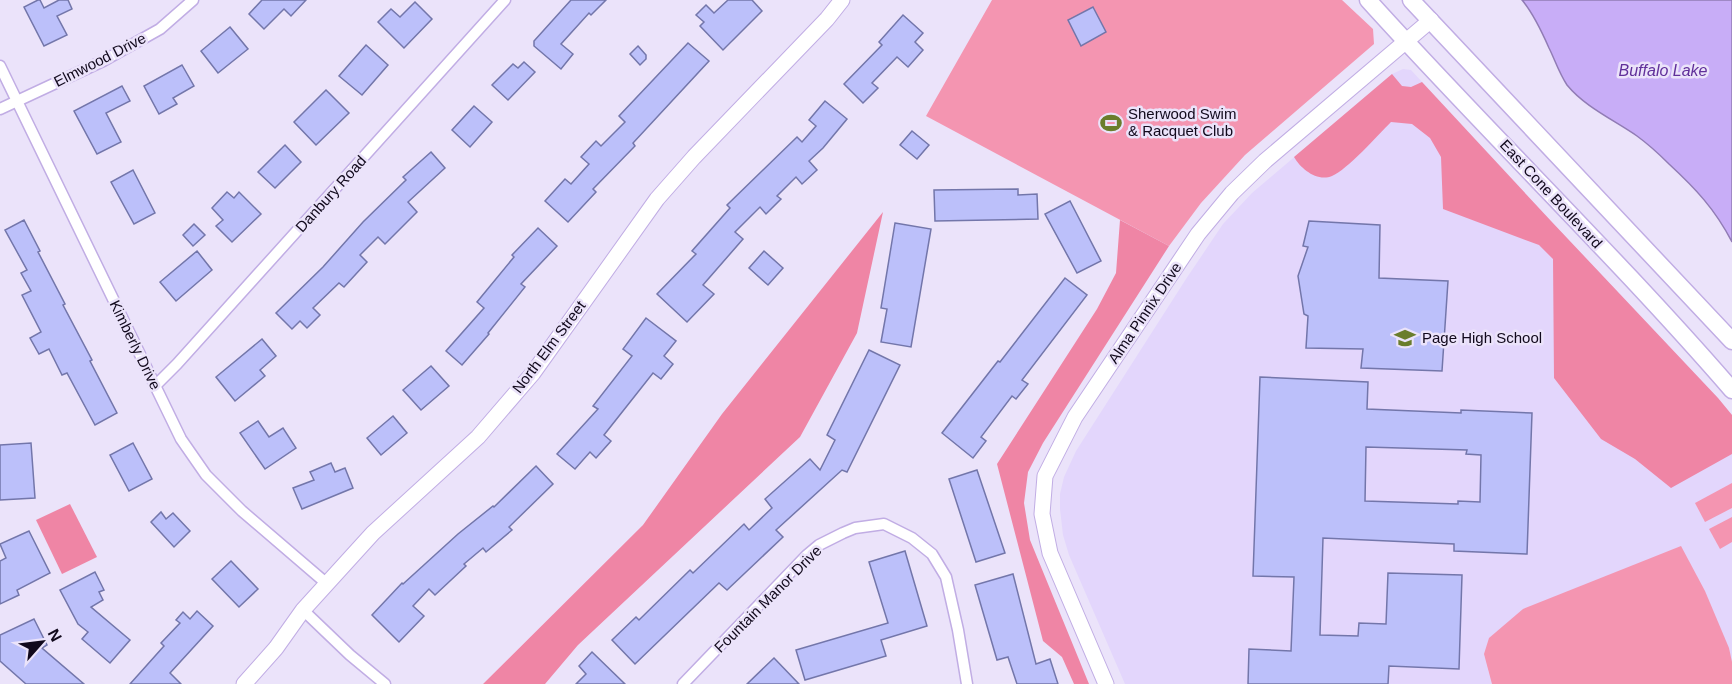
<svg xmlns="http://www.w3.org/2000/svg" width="1732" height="684" viewBox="0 0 1732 684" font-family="Arial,sans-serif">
	<rect width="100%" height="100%" fill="#ebe3fa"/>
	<polygon fill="#e3d6fc" points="1403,69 1411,70 1551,221 1718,398 1732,415 1732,684 1125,684 1069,555 1063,535 1060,509 1060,494 1064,477 1076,451 1186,279 1223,224 1252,193 1392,74"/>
	<g fill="#f495b1">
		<polygon points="992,0 1342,0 1373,29 1374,44 1245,155 1201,203 1169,246 926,116"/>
		<polygon points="1732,483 1732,508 1705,522 1695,503"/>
		<polygon points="1732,517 1732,542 1720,549 1709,529"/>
		<polygon points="1681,546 1705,591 1729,648 1732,662 1732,684 1492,684 1484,654 1489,638 1523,609"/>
	</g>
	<g fill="#ef85a5">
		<path d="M 1392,74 L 1402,86 L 1411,87 L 1422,82 L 1551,221 L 1718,398 L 1732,415 L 1732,454 L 1671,488 L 1635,459 L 1601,439 L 1554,378 L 1553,259 L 1539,245 L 1443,209 L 1441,157 L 1430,138 L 1412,124 L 1391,122 C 1378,135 1347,170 1332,176 C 1317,182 1301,169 1294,157 Z"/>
		<polygon points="883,212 857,333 800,437 578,645 545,684 483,684 643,525 722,414"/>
		<polygon points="1120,220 1169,246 1043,443 1028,472 1024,503 1030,540 1089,684 1074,684 1062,657 1043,641 997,464 1097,309 1116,273"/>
		<polygon points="70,504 97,557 62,574 36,520"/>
	</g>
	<path fill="#c8adf7" stroke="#917cb5" stroke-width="1.5" d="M 1522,0 L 1732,0 L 1732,242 C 1715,209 1695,188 1669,164 C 1659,154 1648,144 1637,136 C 1614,120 1585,107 1567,85 C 1559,73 1555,60 1549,48 C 1542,32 1533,13 1522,0 Z"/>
	<g fill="#bcc0fa" stroke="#7376aa" stroke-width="1.5" fill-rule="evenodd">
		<polygon points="38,0 40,0 44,8 59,0 68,0 72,9 57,16 67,35 44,46 24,7"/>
		<polygon points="262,0 306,0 291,16 284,9 264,29 249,14"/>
		<polygon points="571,0 606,0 591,15 589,13 561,44 573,54 561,69 534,46 534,41"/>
		<polygon points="728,0 752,0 762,11 723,50 700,26 704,22 696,15 706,5 714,13"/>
		<polygon points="415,2 432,19 404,48 378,22 391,9 400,17"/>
		<polygon points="1093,7 1106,32 1081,46 1068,20"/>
		<polygon points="903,15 923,33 915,42 923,50 908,67 897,57 872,83 878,88 863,103 844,84 882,45 879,42"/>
		<polygon points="230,27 248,49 218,73 201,51"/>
		<polygon points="688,43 709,61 633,143 635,146 593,189 596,192 568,222 545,201 565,179 571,184 589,164 581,157 596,141 601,146 625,122 619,116"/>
		<polygon points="366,45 388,65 362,95 339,76"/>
		<polygon points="638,46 646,55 646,59 640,65 630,54"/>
		<polygon points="524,62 535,72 508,100 492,85 513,64 518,68"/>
		<polygon points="182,65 194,86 173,98 177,104 159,114 144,86"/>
		<polygon points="122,86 130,101 106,113 121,142 97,154 74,111"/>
		<polygon points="326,90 349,113 316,145 294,122"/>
		<polygon points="825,101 847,119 823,148 809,161 817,170 802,184 796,177 777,196 781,199 766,214 760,207 735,232 743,239 703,285 714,294 687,322 657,294 696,254 692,251 730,208 727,205 797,137 802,142 816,126 809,120"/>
		<polygon points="474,106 492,122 470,147 452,130"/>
		<polygon points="912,131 929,145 917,159 900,145"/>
		<polygon points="285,145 301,162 275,188 258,172"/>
		<polygon points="431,152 445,168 408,202 417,212 385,244 378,237 360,255 367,262 344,287 339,283 313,308 320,315 307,328 300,321 292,329 276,313 323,267 363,222 406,180 403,177"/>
		<polygon points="133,170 155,213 134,224 111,182"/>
		<polygon points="1018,189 1018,195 1037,194 1038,219 935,221 934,190"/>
		<polygon points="227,192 234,198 239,192 261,214 232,242 216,226 223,220 212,208"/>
		<polygon points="1070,201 1101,261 1077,273 1045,214"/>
		<polygon points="24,220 40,251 38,252 65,304 63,305 92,360 90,361 117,413 95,425 67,373 62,375 49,349 39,354 30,338 41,332 22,295 31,291 21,273 27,270 5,230"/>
		<polygon points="1309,221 1380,225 1379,278 1448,281 1442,371 1361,368 1363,349 1306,348 1308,316 1304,314 1298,276 1308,247 1303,246"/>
		<polygon points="895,223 931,229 911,347 881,342 887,309 881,308"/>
		<polygon points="194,224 205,235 193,246 183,235"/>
		<polygon points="538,228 557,246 521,284 525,287 488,333 489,334 462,365 446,351 484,308 477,302 514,257 512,255"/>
		<polygon points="197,251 212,270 176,301 160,282"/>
		<polygon points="764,251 783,268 768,285 749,268"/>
		<polygon points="1065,278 1087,295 1022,380 1028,384 1016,399 1012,396 981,437 986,441 973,458 942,433 998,361 1000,362"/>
		<polygon points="646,318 676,341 664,356 673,364 661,379 653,373 604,435 611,441 596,458 590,452 575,469 557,454 598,409 593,406 632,356 623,349"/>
		<polygon points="262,339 276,356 260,370 265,376 235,401 216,377"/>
		<polygon points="869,350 900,365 847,472 842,470 776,530 783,537 727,590 719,583 635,664 612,640 636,617 639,620 690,570 693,573 744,524 749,530 772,508 765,499 810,459 820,470 835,440 827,435"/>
		<polygon points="431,366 449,386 421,410 403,390"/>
		<path d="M 1260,377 L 1368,382 L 1367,409 L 1461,413 L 1461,410 L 1532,413 L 1527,554 L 1454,551 L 1454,544 L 1323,538 L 1320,635 L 1358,636 L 1359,623 L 1386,624 L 1388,573 L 1462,575 L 1459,669 L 1389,666 L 1388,684 L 1248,684 L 1249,649 L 1291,651 L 1294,577 L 1253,576 ZM 1366,447 L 1467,450 L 1466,454 L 1481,455 L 1480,502 L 1458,501 L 1458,504 L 1365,501 Z"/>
		<polygon points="393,416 407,433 381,455 367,438"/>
		<polygon points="258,421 269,437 283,428 296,448 265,469 240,433"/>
		<polygon points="31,443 35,498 0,500 0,445"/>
		<polygon points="133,443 152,479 129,491 110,455"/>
		<polygon points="331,463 335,472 345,468 353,488 302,509 293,488 314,480 310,472"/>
		<polygon points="536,466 553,484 509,527 512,530 486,552 483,548 464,564 466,566 435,595 429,589 413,606 424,616 399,642 372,615 402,583 403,584 458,534 493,506 494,507"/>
		<polygon points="977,470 1005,553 976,562 949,479"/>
		<polygon points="161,512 166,519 173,513 190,531 174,547 151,522"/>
		<polygon points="29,531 50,573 17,590 19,595 0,604 0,561 6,558 0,544"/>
		<polygon points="905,551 927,626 881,640 886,656 805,680 796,650 888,623 869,562"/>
		<polygon points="231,561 258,589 239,607 212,579"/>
		<polygon points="95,572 104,590 99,592 103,600 91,607 130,640 110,663 82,639 88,632 78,624 60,590"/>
		<polygon points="1013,574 1036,664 1050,659 1058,684 1017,684 1008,657 997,660 975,585"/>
		<polygon points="197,611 213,626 170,673 181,684 130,684 164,646 161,643 180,623 176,620 183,612 190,619"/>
		<polygon points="34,619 47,645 42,648 84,684 26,684 0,661 0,635"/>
		<polygon points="592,652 625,684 576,684 586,674 579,666"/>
		<polygon points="774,658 799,684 747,684"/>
	</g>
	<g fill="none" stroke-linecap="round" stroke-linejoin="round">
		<defs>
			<g id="street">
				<polyline points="0,66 181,439 206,475 242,511 326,583"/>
				<polyline points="0,109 103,61 160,29 193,0"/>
				<polyline points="155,386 177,364 505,0"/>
				<polyline points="303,610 350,655 385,684"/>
				<polyline points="683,684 807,555 819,545 843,533 855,528 884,524 912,538 932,554 946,577 958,630 967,684"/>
			</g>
			<g id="secondary">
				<polyline points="244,684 276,648 303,610 373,533 478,437 533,373 657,199 694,157 827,19 842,0"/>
				<polyline points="1106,684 1050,553 1042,514 1045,476 1075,417 1198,234 1232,193 1265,161 1431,20"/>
			</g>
			<g id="primary">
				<path d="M 1368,0 C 1487,132 1615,255 1732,390"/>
				<polyline points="1411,0 1732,341"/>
			</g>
		</defs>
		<use href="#street" stroke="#c1ade4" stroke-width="13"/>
		<use href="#secondary" stroke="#c1ade4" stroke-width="17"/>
		<use href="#primary" stroke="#c1ade4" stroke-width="19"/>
		<use href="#street" stroke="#fff" stroke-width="10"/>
		<use href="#secondary" stroke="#fff" stroke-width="15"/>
		<use href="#primary" stroke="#fff" stroke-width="16"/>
	</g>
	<defs>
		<symbol id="stadium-bare" viewBox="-9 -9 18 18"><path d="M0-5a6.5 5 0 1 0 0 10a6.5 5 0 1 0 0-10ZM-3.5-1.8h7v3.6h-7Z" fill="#6a7d2c" stroke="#ebe3fa" stroke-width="2.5" paint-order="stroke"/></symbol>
		<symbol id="school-bare" viewBox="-9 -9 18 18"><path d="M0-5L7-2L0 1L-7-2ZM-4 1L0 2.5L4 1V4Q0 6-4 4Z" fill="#6a7d2c" stroke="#ebe3fa" stroke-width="2.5" paint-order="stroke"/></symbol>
	</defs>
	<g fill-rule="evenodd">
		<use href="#stadium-bare" x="1096" y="108" width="30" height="30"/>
		<use href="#school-bare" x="1390" y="323" width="30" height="30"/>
	</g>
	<g text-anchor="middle" stroke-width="5" stroke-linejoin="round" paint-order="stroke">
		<g font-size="15" fill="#11091c" stroke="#ebe3fa">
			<text transform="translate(100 60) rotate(-27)" y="5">Elmwood Drive</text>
			<text transform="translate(331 194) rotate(-48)" y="5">Danbury Road</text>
			<text transform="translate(1551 194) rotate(47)" y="5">East Cone Boulevard</text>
			<text transform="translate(1145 313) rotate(-56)" y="5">Alma Pinnix Drive</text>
			<text transform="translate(135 345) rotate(64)" y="5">Kimberly Drive</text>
			<text transform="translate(549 347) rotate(-53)" y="5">North Elm Street</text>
			<text transform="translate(768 599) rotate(-45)" y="5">Fountain Manor Drive</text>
		</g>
		<g font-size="15" fill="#11091c" stroke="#ebe3fa" text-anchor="start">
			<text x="1128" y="119">Sherwood Swim<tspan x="1128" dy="17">&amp; Racquet Club</tspan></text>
			<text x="1422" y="343">Page High School</text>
		</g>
		<g font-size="16" font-style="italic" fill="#61309a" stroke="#ebe3fa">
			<text x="1663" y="76">Buffalo Lake</text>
		</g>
	</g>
	<g transform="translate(42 642) rotate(62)" stroke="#ebe3fa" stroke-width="4.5" paint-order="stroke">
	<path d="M0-4.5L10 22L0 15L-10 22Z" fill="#11091c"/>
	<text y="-9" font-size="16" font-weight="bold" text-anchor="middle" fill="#11091c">N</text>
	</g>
</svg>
